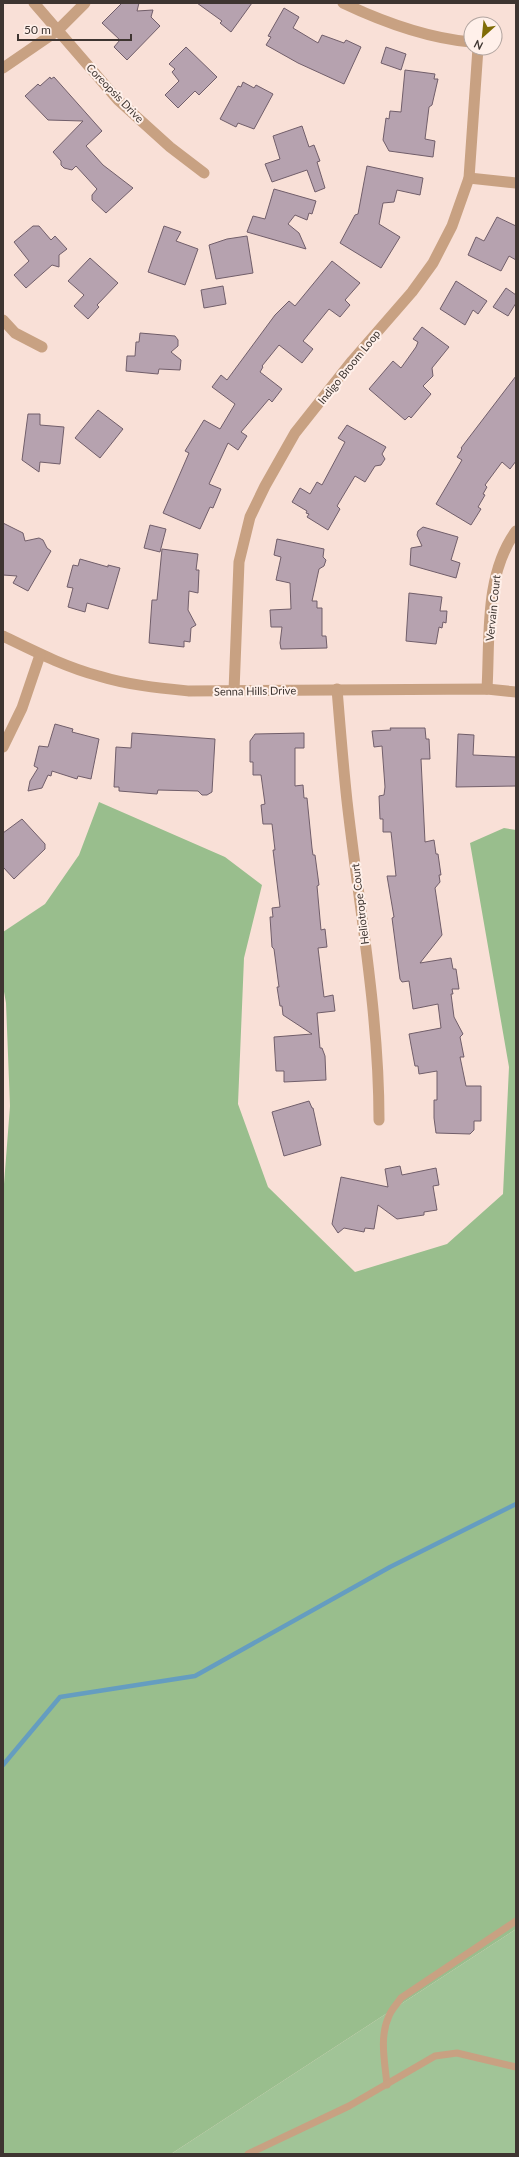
<svg xmlns="http://www.w3.org/2000/svg" width="519" height="2157" viewBox="0 0 519 2157" font-family="Lato,sans-serif">
	<rect width="100%" height="100%" fill="#f9e0d7"/>
	<polygon fill="#a1c497" points="516,1929 516,2154 171,2154"/>
	<polygon fill="#99be8d" points="99,802 225,857 262,885 244,958 238,1104 268,1187 355,1272 447,1244 503,1194 509,1067 470,843 504,828 516,830 516,1929 171,2154 3,2154 3,1197 10,1106 6,1003 3,986 3,932 45,904 79,855"/>
	<g fill="none" stroke-linecap="round" stroke-linejoin="round">
		<polyline stroke="#659dc0" stroke-width="4.5" points="3,1765 60,1697 195,1676 390,1567 516,1504"/>
	</g>
	<g fill="#b6a2af" stroke="#715e6a">
		<polygon points="122,3 139,3 137,11 153,10 151,17 160,26 127,60 114,47 120,40 102,23"/>
		<polygon points="197,3 252,3 231,32 220,23 222,21"/>
		<polygon points="284,8 299,17 293,28 318,43 322,35 344,43 346,40 361,47 344,84 298,63 266,45 271,37 268,36"/>
		<polygon points="186,47 217,77 199,95 195,91 178,108 165,95 179,81 172,72 175,69 169,64"/>
		<polygon points="386,47 406,54 401,70 381,63"/>
		<polygon points="405,70 435,74 434,79 438,79 432,105 429,107 425,139 435,141 433,157 389,151 383,140 386,118 389,119 390,111 401,112"/>
		<polygon points="50,77 51,79 54,77 102,131 86,146 103,165 133,188 106,213 92,200 92,195 97,189 76,166 72,170 64,168 61,165 61,161 53,152 83,121 48,120 25,96 38,84 40,86"/>
		<polygon points="243,82 254,88 256,85 273,94 254,129 238,123 236,127 220,119 238,86 241,87"/>
		<polygon points="302,126 309,147 314,145 320,161 317,162 325,188 315,192 307,170 272,182 265,164 280,159 273,136"/>
		<polygon points="367,166 423,178 420,195 397,190 394,202 383,203 379,224 400,237 381,268 340,243 355,215 358,214"/>
		<polygon points="274,189 316,201 312,214 309,213 307,220 295,215 288,224 299,233 306,249 247,232 253,216 265,219"/>
		<polygon points="497,217 516,226 516,260 509,256 501,271 468,255 476,237 484,241"/>
		<polygon points="33,226 39,226 51,240 55,236 67,249 59,255 59,267 52,265 26,288 14,275 29,261 14,242"/>
		<polygon points="164,226 181,232 176,241 198,249 185,285 148,272"/>
		<polygon points="247,236 253,273 216,279 209,245 227,239"/>
		<polygon points="90,258 118,283 97,305 99,307 88,319 74,306 84,295 68,281"/>
		<polygon points="332,261 360,283 345,300 350,305 340,317 329,309 303,341 313,349 302,363 279,345 262,366 263,367 260,372 282,389 272,402 269,399 241,432 247,436 238,450 228,443 209,484 221,489 213,508 210,507 200,529 163,513 189,453 185,451 204,420 220,429 235,404 212,387 221,375 227,380 275,315 289,301 295,306"/>
		<polygon points="456,281 487,301 478,314 473,310 465,325 440,309"/>
		<polygon points="223,286 226,304 204,308 201,290"/>
		<polygon points="506,288 516,295 516,303 508,316 493,307"/>
		<polygon points="422,327 449,347 432,368 433,376 423,386 431,394 411,418 409,416 405,420 369,389 393,361 401,368 416,347 418,342 413,339"/>
		<polygon points="140,333 175,336 178,340 178,346 171,352 181,360 180,370 159,369 158,374 126,371 127,356 135,356 136,342 139,342"/>
		<polygon points="516,376 516,461 510,469 502,462 485,485 487,487 483,494 485,495 478,507 481,509 471,525 436,504 462,460 457,457 462,449 461,448"/>
		<polygon points="98,410 123,429 100,458 75,438"/>
		<polygon points="28,414 40,414 40,425 64,427 60,464 40,462 39,472 22,460"/>
		<polygon points="347,425 386,447 382,454 385,459 381,465 375,466 365,482 355,476 337,506 340,509 328,530 307,517 309,514 306,513 307,511 292,502 300,488 310,494 317,482 322,485 345,442 338,438"/>
		<polygon points="3,523 23,533 25,541 39,538 43,540 47,548 51,551 28,591 13,583 17,576 3,575"/>
		<polygon points="150,525 166,529 160,552 144,548"/>
		<polygon points="423,527 458,537 451,560 460,563 456,578 410,565 411,548 422,546 417,535 418,531"/>
		<polygon points="277,539 324,549 323,557 326,560 324,566 319,569 312,601 317,601 317,608 322,608 322,636 326,636 327,648 281,649 280,643 282,627 271,627 270,610 291,609 290,583 276,580 281,557 274,555"/>
		<polygon points="162,549 198,554 196,570 199,570 198,593 189,591 188,610 196,625 191,628 190,642 184,641 184,647 149,643 152,600 157,600"/>
		<polygon points="80,559 108,567 108,565 120,568 108,609 87,603 85,612 68,607 73,588 67,587 73,565 78,566"/>
		<polygon points="409,593 442,597 440,611 447,611 446,623 443,622 442,628 439,627 436,644 406,641"/>
		<polygon points="55,724 73,729 72,732 99,739 91,779 78,776 77,779 52,771 51,776 48,775 42,788 28,791 30,781 38,768 34,766 39,746 48,747"/>
		<polygon points="390,728 425,728 426,739 429,739 430,759 421,759 425,842 434,840 436,854 438,854 441,875 439,875 440,882 435,888 442,935 420,963 451,958 453,969 456,969 459,989 452,989 453,994 451,994 454,1017 463,1034 460,1037 464,1057 460,1057 466,1086 481,1086 481,1121 474,1121 474,1130 470,1134 436,1133 434,1118 434,1100 437,1100 437,1071 419,1074 418,1066 415,1066 411,1045 409,1034 441,1028 438,1004 413,1009 409,981 402,982 400,979 392,918 394,917 387,876 396,876 391,832 383,832 383,819 380,819 379,796 384,795 385,787 382,746 374,747 372,731 391,730"/>
		<polygon points="132,733 215,739 212,792 207,795 202,795 198,791 158,790 157,794 119,791 119,787 114,787 116,747 131,748"/>
		<polygon points="304,733 304,748 295,748 295,786 303,785 304,798 307,798 312,848 313,855 315,855 319,885 317,886 321,930 325,929 327,947 318,948 324,997 333,995 335,1011 317,1013 320,1048 322,1048 325,1056 326,1080 284,1082 284,1071 276,1071 274,1037 312,1034 283,1015 282,1006 280,1006 277,987 279,987 274,949 272,947 270,917 273,917 272,908 280,907 273,850 275,850 272,824 263,824 261,805 265,804 261,775 253,775 253,762 250,762 250,741 255,734"/>
		<polygon points="458,734 474,735 473,755 516,757 516,786 456,787"/>
		<polygon points="22,819 45,844 45,849 14,879 3,867 3,833"/>
		<polygon points="309,1101 312,1108 313,1108 321,1145 284,1156 272,1112"/>
		<polygon points="400,1166 402,1175 436,1168 439,1185 433,1186 437,1210 424,1212 424,1215 397,1219 378,1205 374,1229 365,1228 364,1232 344,1228 338,1233 332,1224 341,1177 388,1187 385,1169"/>
	</g>
	<g fill="none" stroke-linecap="round" stroke-linejoin="round">
		<g stroke="#c8a182" stroke-width="7">
			<path d="M 387,2085 C 385,2063 379,2037 389,2016 C 391,2010 397,2004 401,1998 L 516,1921"/>
			<polyline points="248,2154 349,2106 435,2056 457,2053 516,2067"/>
		</g>
		<g stroke="#c8a182" stroke-width="11">
			<polyline points="34,3 118,100 170,147 204,173"/>
			<path d="M 343,3 C 383,22 426,38 471,42"/>
			<polyline points="3,68 57,31 85,3"/>
			<polyline points="469,178 516,183"/>
			<polyline points="3,320 15,333 42,347"/>
			<path d="M 3,636 C 34,651 65,667 99,676 C 128,685 159,688 189,691 L 487,689 L 516,692"/>
			<path d="M 337,689 C 340,726 343,764 347,801 C 359,907 379,1013 379,1120"/>
			<path d="M 487,689 C 490,637 484,575 516,531"/>
			<polyline points="234,691 239,562 250,517 265,486 295,433 352,361 412,292 433,263 452,226 469,178 478,48"/>
			<polyline points="3,747 22,708 40,655"/>
		</g>
	</g>
	<g text-anchor="middle" stroke-width="4" stroke-linejoin="round" paint-order="stroke">
		<g font-size="11" fill="#3e3531" stroke="#fff0ea">
			<text transform="translate(115 93) rotate(46)" y="4">Coreopsis Drive</text>
			<text transform="translate(349 367) rotate(-51)" y="4">Indigo Broom Loop</text>
			<text transform="translate(493 608) rotate(-84)" y="4">Vervain Court</text>
			<text transform="translate(255 691) rotate(-1)" y="4">Senna Hills Drive</text>
			<text transform="translate(360 904) rotate(-97)" y="4">Heliotrope Court</text>
		</g>
	</g>
	<rect width="519" height="2157" fill="none" stroke="#3e3531" stroke-width="8"/>
	<g transform="translate(483 36) rotate(207)"><circle r="19" fill="#fff0ea" stroke="#b2a5a0"/>
	<path d="M0-3L7 15L0 10L-7 15Z" fill="#806c06"/>
	<text y="-6" font-size="11" font-weight="bold" text-anchor="middle" fill="#3e3531">N</text>
	</g>
	<path d="M18 34v6h113v-6" fill="none" stroke="#3e3531" stroke-width="2"/>
	<text x="24" y="34" font-size="12" fill="#3e3531" stroke="#fff0ea" stroke-width="3" paint-order="stroke">50 m</text>
</svg>
